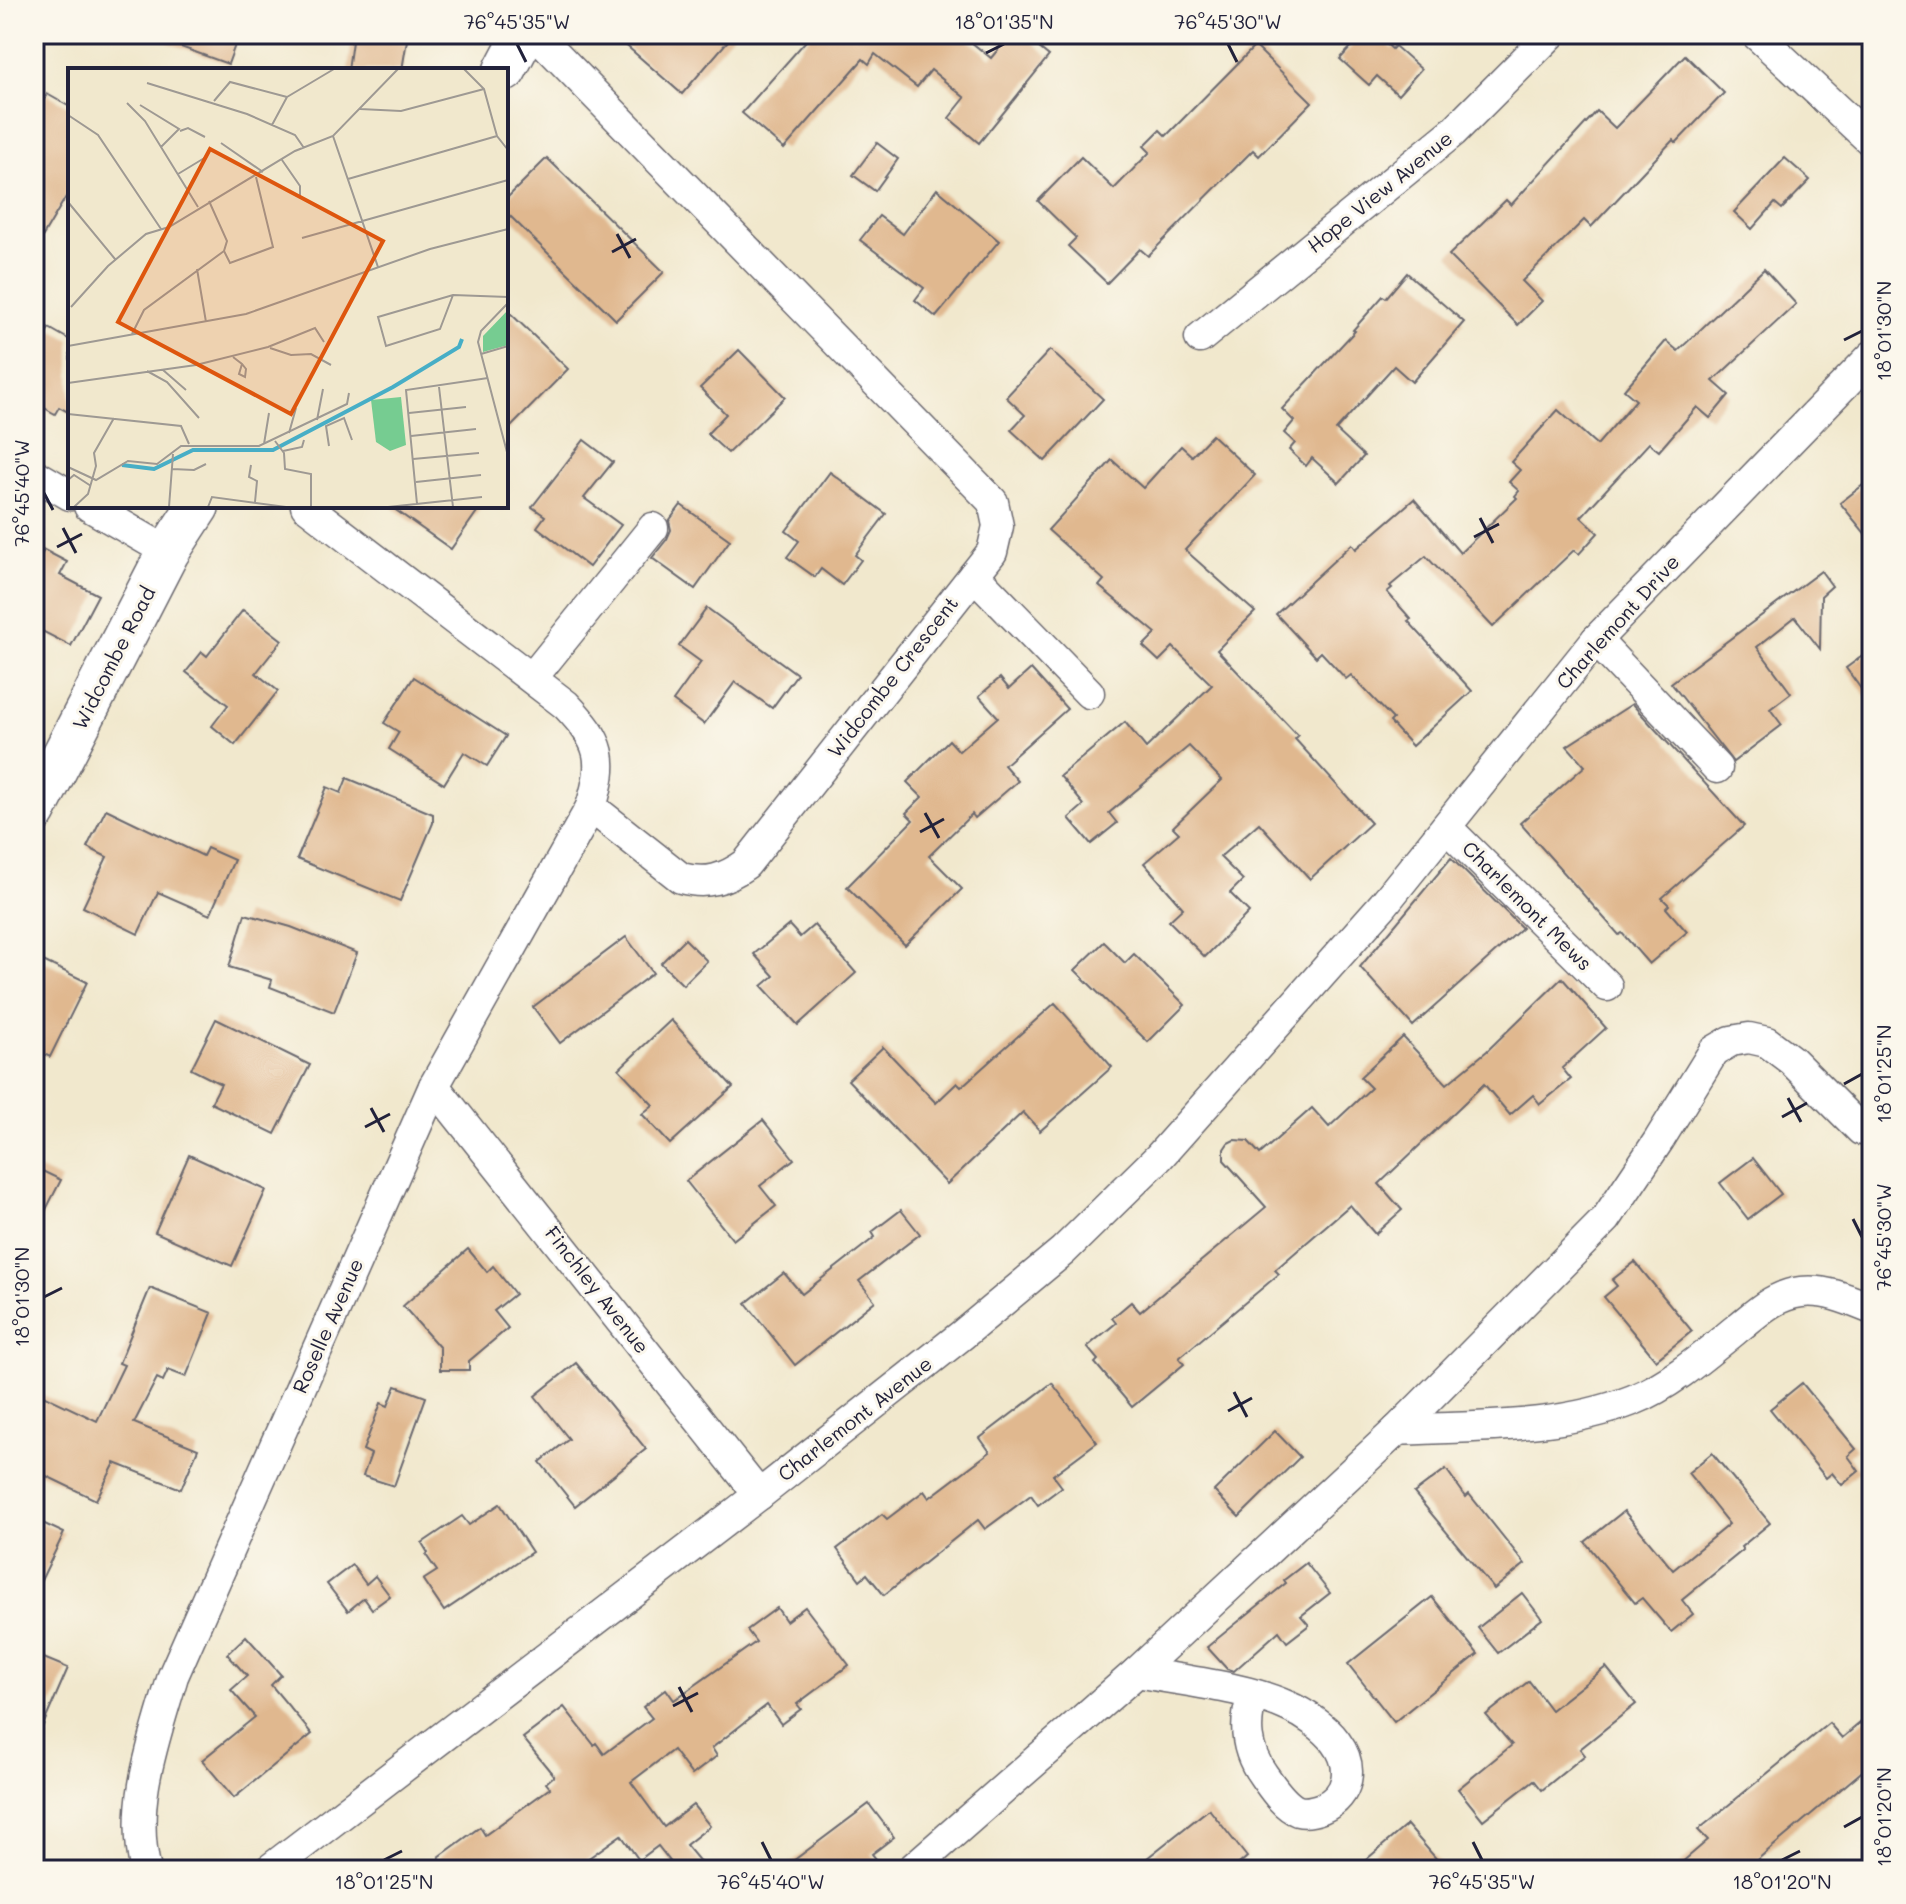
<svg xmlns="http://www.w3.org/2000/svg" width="1906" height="1904" viewBox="0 0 1906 1904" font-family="Mali,sans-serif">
	<rect width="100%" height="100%" fill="#fbf7ec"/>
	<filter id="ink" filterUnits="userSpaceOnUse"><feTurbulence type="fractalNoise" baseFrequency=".0125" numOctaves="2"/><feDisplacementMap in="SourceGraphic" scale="16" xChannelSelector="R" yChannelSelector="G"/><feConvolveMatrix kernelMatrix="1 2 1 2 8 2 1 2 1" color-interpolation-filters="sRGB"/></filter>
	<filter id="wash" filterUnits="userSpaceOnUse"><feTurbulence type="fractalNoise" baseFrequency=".006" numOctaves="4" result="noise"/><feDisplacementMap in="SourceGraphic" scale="32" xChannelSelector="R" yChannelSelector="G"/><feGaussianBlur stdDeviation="1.8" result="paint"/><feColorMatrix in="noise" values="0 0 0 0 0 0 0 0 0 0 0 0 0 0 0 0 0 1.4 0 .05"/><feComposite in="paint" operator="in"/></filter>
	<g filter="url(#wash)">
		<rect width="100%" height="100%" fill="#f1e8cd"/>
		<g id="blocks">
			<g fill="#e0b88f">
				<polygon points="153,34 239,34 228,64 153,37"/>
				<polygon points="353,34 408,34 402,70 348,70"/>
				<polygon points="613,34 734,34 682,94"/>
				<polygon points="812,34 961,34 991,58 1011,34 1022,34 1049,56 979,143 949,118 965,98 931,70 917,87 875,54 869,64 863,59 784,149 742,113"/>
				<polygon points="1363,34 1376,34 1392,49 1395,46 1421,69 1398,95 1377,76 1369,85 1340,59"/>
				<polygon points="1255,46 1312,102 1259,156 1253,150 1148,256 1140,249 1107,283 1068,246 1076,238 1038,201 1081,157 1114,189 1150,152 1144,146 1160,130 1166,136"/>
				<polygon points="1685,55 1724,93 1676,143 1673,140 1591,227 1584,220 1522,281 1542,301 1518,325 1449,255 1506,200 1511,205 1597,111 1615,128"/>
				<polygon points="47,94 70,107 70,190 34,251 34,119"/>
				<polygon points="877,143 898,159 875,191 853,175"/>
				<polygon points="547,158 664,272 616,320 506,212 506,199"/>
				<polygon points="1785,158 1810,180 1782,209 1775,203 1752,229 1734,212"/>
				<polygon points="937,189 999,241 936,317 915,300 924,288 860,240 879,216 903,234"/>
				<polygon points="1764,269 1796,304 1713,381 1729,395 1710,418 1697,407 1659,451 1649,443 1581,517 1598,533 1579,554 1574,550 1493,627 1426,556 1390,586 1392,588 1387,592 1411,619 1408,621 1472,691 1412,746 1390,722 1393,719 1351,675 1346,679 1321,652 1316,657 1276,614 1352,544 1356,549 1414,499 1460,553 1517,498 1515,496 1519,491 1509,482 1520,470 1511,462 1558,410 1597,445 1636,400 1624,390 1666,341 1678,351"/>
				<polygon points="1407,273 1464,322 1412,382 1394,366 1336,430 1364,456 1339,483 1312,458 1306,466 1289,450 1295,443 1284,433 1294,421 1282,409 1355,331 1353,330 1383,296 1386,298"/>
				<polygon points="506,309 568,369 506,432"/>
				<polygon points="49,328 70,340 70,413 59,407 55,414 34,402 34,354"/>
				<polygon points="739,350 785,397 728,453 707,434 726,414 700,388"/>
				<polygon points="1050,350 1103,399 1045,461 1011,430 1025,415 1006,397"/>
				<polygon points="1212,435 1255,475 1185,550 1255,612 1217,650 1298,736 1295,739 1371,823 1310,879 1259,823 1220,857 1243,880 1230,893 1249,912 1205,957 1169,921 1183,908 1144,863 1179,833 1173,827 1222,780 1189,746 1109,813 1117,823 1091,844 1069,818 1084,805 1060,776 1125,722 1146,748 1212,685 1173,647 1159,661 1143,646 1156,633 1099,586 1104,580 1048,530 1112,460 1143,488 1181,446 1192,456"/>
				<polygon points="584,440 613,462 584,498 621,525 589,567 537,527 545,516 532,507"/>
				<polygon points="830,472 886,514 855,555 861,560 842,585 821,569 815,577 787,557 799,541 786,531"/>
				<polygon points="1872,478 1872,542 1840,503"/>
				<polygon points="681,505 730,540 695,589 652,558 667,539 671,530 669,521"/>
				<polygon points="390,506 481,506 451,549"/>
				<polygon points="44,550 67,562 60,575 98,595 71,646 34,627 34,568"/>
				<polygon points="1821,571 1832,586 1821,596 1820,649 1795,617 1757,647 1791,693 1770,709 1782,725 1733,762 1671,683"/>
				<polygon points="707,608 797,674 772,708 735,682 704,724 673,701 701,662 679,646"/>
				<polygon points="243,610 282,640 256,673 278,691 235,745 212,726 228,705 186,672 202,652 207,656"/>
				<polygon points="1872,649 1872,704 1846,668"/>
				<polygon points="1031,669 1067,709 1004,765 1018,781 975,818 972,814 929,856 962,889 905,945 847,887 913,820 906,813 922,797 907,782 949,740 959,751 998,717 979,696 1000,678 1009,689"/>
				<polygon points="414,677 506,736 487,766 464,752 444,784 389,749 399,732 384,723"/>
				<polygon points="1632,704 1744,826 1662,898 1669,905 1666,908 1687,932 1649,964 1622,933 1619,935 1520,823 1585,766 1567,746"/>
				<polygon points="347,778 433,814 433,823 400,901 297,859 327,787 341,793"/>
				<polygon points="106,809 203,856 207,848 234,860 210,915 158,892 138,934 83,907 107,857 87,847"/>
				<polygon points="1451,858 1522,928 1413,1026 1360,967"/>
				<polygon points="245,914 291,927 357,953 334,1012 270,987 272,980 229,967"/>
				<polygon points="789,925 800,937 814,925 856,973 798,1025 762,986 774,976 754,954"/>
				<polygon points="626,937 653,973 560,1043 533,1007"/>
				<polygon points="685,939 707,961 683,985 661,963"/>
				<polygon points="1104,942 1125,963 1134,954 1185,1005 1148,1042 1075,970"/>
				<polygon points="41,960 87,982 50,1057 34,1049 34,974"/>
				<polygon points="1562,978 1606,1028 1562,1068 1571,1079 1540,1104 1533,1095 1510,1115 1484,1084 1379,1184 1402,1210 1375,1234 1350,1205 1275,1270 1279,1274 1179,1358 1184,1364 1132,1407 1095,1363 1098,1360 1087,1347 1116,1323 1112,1318 1131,1302 1140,1312 1266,1207 1224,1160 1224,1149 1228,1143 1234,1140 1248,1141 1260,1154 1312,1108 1329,1127 1371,1088 1360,1077 1403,1037 1447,1084 1487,1051"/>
				<polygon points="1055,1003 1112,1067 1040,1131 1023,1112 947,1184 848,1080 883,1047 936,1103 957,1083 961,1087"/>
				<polygon points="216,1019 310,1065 275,1134 211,1103 221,1084 191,1069"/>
				<polygon points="671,1020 733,1087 670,1144 642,1114 653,1105 619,1069"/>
				<polygon points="763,1120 794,1159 760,1186 776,1206 733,1240 686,1181"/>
				<polygon points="189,1155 266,1190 232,1266 155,1232"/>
				<polygon points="1753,1158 1781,1194 1748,1219 1720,1183"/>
				<polygon points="34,1167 61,1180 34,1233"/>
				<polygon points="901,1210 920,1234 859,1281 875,1301 795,1365 746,1303 784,1273 802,1294 875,1237 872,1232"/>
				<polygon points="468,1249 487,1272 493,1266 515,1294 494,1311 508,1328 469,1361 469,1370 440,1370 440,1348 403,1306"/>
				<polygon points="1635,1262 1692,1331 1656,1360 1604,1297 1617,1286 1612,1280"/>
				<polygon points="150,1288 212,1313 186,1377 168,1370 163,1381 157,1378 134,1423 198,1449 181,1489 115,1463 96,1500 34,1470 34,1414 43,1395 97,1421 124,1365 119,1363"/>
				<polygon points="576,1363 646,1449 575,1506 540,1462 569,1439 535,1396"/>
				<polygon points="1052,1383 1097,1442 1053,1475 1062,1487 1038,1505 1031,1495 985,1529 978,1520 884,1595 867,1574 860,1580 837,1549 882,1514 887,1519 924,1491 929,1498 990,1452 980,1438"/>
				<polygon points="1802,1383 1856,1449 1848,1456 1859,1471 1842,1485 1832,1473 1826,1478 1770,1409"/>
				<polygon points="396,1386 426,1397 394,1486 363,1476 371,1454 363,1450 381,1403 388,1406"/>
				<polygon points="1275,1431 1300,1457 1239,1517 1214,1491"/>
				<polygon points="1712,1453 1770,1523 1741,1547 1743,1550 1682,1600 1693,1614 1671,1632 1642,1598 1635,1603 1585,1542 1624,1511 1673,1570 1729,1524 1688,1473"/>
				<polygon points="1446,1469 1466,1497 1469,1494 1525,1564 1494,1589 1414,1493"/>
				<polygon points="500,1504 532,1552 444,1611 423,1580 437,1571 426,1555 428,1553 422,1543 462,1516 469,1525"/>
				<polygon points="34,1519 64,1533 34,1595"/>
				<polygon points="1306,1563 1330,1593 1301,1616 1309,1625 1287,1642 1279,1631 1234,1671 1227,1669 1207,1647 1286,1583 1284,1580"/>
				<polygon points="352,1565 366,1584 375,1576 390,1596 372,1609 364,1598 348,1611 327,1584"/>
				<polygon points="1522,1593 1542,1619 1498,1653 1478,1628"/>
				<polygon points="1432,1597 1478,1654 1394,1722 1348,1664"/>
				<polygon points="805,1607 849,1665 797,1704 801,1709 781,1724 767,1705 712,1748 717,1756 692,1775 673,1750 631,1782 664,1827 693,1805 710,1826 686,1845 707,1870 677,1870 658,1846 639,1860 621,1835 572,1870 448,1870 439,1857 480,1827 485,1835 550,1788 546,1783 554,1776 523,1738 564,1707 594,1745 596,1743 604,1754 652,1718 643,1707 666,1689 674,1700 756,1642 747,1630 777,1608 786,1621"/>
				<polygon points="246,1636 281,1675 271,1685 312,1734 234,1798 202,1760 255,1717 231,1690 247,1676 227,1654"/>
				<polygon points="34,1654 68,1668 34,1746"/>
				<polygon points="1606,1667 1636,1704 1580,1749 1585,1755 1542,1790 1534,1780 1483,1820 1458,1789 1512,1745 1486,1715 1529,1681 1551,1710"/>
				<polygon points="1872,1713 1872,1763 1745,1870 1673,1870 1708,1840 1698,1830 1829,1723 1842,1738"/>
				<polygon points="869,1804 894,1837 872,1854 885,1870 781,1870"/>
				<polygon points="1209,1809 1247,1857 1232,1870 1132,1870"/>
				<polygon points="1407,1825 1446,1870 1354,1870"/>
			</g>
		</g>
	</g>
	<g filter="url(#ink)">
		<use href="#blocks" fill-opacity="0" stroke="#6a676e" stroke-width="2"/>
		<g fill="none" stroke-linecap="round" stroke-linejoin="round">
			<defs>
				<g id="street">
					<polyline points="1756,34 1872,142"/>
					<polyline points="1200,338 1453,132 1551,34"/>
					<polyline points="34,474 70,495"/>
					<polyline points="89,506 168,552"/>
					<path d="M 306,506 L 566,705 C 602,743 606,758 591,807 L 681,878 C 707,885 725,879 746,864 L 992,552 L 998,526 L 993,502 L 536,34"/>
					<polyline points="974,575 1089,693"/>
					<polyline points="1596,640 1717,768"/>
					<polyline points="532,678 653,528"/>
					<polyline points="1446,827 1607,986"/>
					<polyline points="434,1086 759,1495"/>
					<path d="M 1397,1430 C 1475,1426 1559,1429 1633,1400 C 1671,1385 1707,1353 1739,1327 C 1758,1312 1775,1295 1801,1292 C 1826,1289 1850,1300 1872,1309"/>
					<path d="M 1137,1672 C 1183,1681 1246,1687 1287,1706 C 1304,1713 1325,1727 1336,1742 C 1354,1766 1350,1796 1322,1808 C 1314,1811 1306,1813 1298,1811 C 1284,1806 1272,1787 1264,1776 C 1245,1750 1243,1724 1253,1695"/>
					<path d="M 146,1870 C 129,1805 155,1738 173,1676 L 434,1086 L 591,807"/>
					<polyline points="269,1870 759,1495 962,1335 1063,1251 1159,1157 1383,905 1596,640 1872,356"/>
					<polyline points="911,1870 1137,1672 1397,1430 1606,1219 1659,1140 1714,1051 1731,1041 1749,1038 1767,1042 1791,1060 1861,1130"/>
				</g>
				<g id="secondary">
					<polyline points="505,70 524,34"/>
					<polyline points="34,812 168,552 198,506"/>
				</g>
			</defs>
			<use href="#street" stroke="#6a676e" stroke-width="33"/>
			<use href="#secondary" stroke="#6a676e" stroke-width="45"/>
			<use href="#street" stroke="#fff" stroke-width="30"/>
			<use href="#secondary" stroke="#fff" stroke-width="42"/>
		</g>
	</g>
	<path fill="none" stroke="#22223b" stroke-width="3" d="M 517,44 L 526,62M 1228,44 L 1237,62M 986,53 L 1004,44M 617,234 L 630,258M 612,252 L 636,239M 1844,340 L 1862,331M 44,493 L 53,510M 1480,518 L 1493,543M 63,528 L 76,553M 1474,537 L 1499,524M 57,547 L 82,534M 925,813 L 939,838M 920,832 L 944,819M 1844,1084 L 1862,1074M 1788,1098 L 1801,1122M 371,1108 L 384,1132M 1782,1117 L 1807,1103M 365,1127 L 390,1114M 1853,1219 L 1862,1237M 44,1297 L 62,1288M 1234,1392 L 1247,1417M 1228,1411 L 1252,1398M 679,1687 L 692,1712M 673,1706 L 698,1693M 1844,1827 L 1862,1817M 762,1842 L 771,1860M 1473,1842 L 1482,1860M 384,1860 L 402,1851M 1782,1860 L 1800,1851"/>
	<g text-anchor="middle" stroke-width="6" stroke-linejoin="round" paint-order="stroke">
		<g font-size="20" fill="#22223b" stroke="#fbf7ec">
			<text transform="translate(1380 192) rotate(-39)" y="7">Hope View Avenue</text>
			<text transform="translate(1618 622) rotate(-48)" y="7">Charlemont Drive</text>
			<text transform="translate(114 658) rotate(-63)" y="7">Widcombe Road</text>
			<text transform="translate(893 677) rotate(-52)" y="7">Widcombe Crescent</text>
			<text transform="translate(1527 906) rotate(45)" y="7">Charlemont Mews</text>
			<text transform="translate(597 1290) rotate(52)" y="7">Finchley Avenue</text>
			<text transform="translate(328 1326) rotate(-66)" y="7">Roselle Avenue</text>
			<text transform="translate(855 1419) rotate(-38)" y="7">Charlemont Avenue</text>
		</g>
	</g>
	<g transform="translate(68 68)">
		<rect width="440" height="440" fill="#f1e8cd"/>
		<path d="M 333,329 L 338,377 L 322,383 L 308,374 L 303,332 Z" fill="#76cc91"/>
		<path d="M 440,242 L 440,277 L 415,284 L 415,268 Z" fill="#76cc91"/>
		<path fill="none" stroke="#47aec6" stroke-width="4" d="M 54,397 L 86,401 L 125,382 L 205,382 L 325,319 L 391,279 L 394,271"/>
		<path fill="none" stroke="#9e9993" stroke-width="2" d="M 396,1 L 416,21 L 429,68 L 440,82M 79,15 L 179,46 L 227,67 L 236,80M 219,29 L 266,1M 146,33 L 162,14 L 219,29M 59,35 L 77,53 L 130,139M 72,37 L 111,61 L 93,79M 292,41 L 333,43 L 416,21M 0,47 L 30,67 L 93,161M 204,57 L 219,29M 112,63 L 120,60 L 137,69M 265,68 L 310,199M 153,75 L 195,104M 214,92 L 232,118 L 232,130M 110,106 L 138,89M 280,111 L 429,68M 141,133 L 159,173 L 156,183 L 162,195 L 205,179 L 188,109M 0,134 L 47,191M 234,170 L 440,112M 129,201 L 138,254M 385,227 L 372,261 L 318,278 L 310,249 L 385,227 L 440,229M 440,235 L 413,263 L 410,274 L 440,388M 3,239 L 40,198 L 78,166 L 101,159 L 227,83 L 265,68 L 330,1M 64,266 L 76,242 L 156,183M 0,278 L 178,246 L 362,181 L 440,161M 202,280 L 223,287 L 243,286 L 263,297M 413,286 L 440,278M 165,289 L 174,296 L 178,301 L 177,309 L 171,306 L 174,296M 95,302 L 118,322M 79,303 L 99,314 L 131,350M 0,315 L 128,297 L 200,279 L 247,260 L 256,274M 371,319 L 385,439M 341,345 L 398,339M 0,346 L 113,358 L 121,376M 249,352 L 255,321M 221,365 L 228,340M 343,368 L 408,361M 207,373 L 216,385 L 217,401 L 243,406 L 243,439M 196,376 L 201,345M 261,378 L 258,358 L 276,350 L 284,372M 215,383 L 234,379 L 236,372M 345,391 L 411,385M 183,397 L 181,409 L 189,413 L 187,434M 0,399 L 28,412 L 60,393 L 89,396 L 113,378 L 191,378 L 279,336 L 281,325M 104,401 L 126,402 L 138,396M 0,412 L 6,407 L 23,418M 348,414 L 413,407M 349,436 L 338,322 L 420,310M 6,439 L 20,426 L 28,398 L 26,385 L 46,350M 101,439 L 105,386M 140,439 L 144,429 L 218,439M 320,439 L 414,429"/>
		<path fill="#de560e" fill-opacity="0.15" stroke="#de560e" stroke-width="4" d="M 142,81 L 315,173 L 223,346 L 50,254 Z"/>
		<rect width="440" height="440" fill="none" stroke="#22223b" stroke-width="4"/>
	</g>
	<rect width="1906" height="1904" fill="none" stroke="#fbf7ec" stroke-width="88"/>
	<rect x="44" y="44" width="1818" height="1816" fill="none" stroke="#22223b" stroke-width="3"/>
	<g font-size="20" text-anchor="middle" fill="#22223b">
		<text x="517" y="29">76°45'35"W</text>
		<text x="1004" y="29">18°01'35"N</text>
		<text x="1228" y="29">76°45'30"W</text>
		<text transform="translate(1884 331) rotate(-90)" y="7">18°01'30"N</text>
		<text transform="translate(22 493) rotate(-90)" y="7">76°45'40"W</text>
		<text transform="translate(1884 1074) rotate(-90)" y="7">18°01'25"N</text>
		<text transform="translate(1884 1237) rotate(-90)" y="7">76°45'30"W</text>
		<text transform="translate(22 1297) rotate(-90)" y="7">18°01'30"N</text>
		<text transform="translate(1884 1817) rotate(-90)" y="7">18°01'20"N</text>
		<text x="384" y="1889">18°01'25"N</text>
		<text x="771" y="1889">76°45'40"W</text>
		<text x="1482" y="1889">76°45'35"W</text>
		<text x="1782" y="1889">18°01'20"N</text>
	</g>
</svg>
